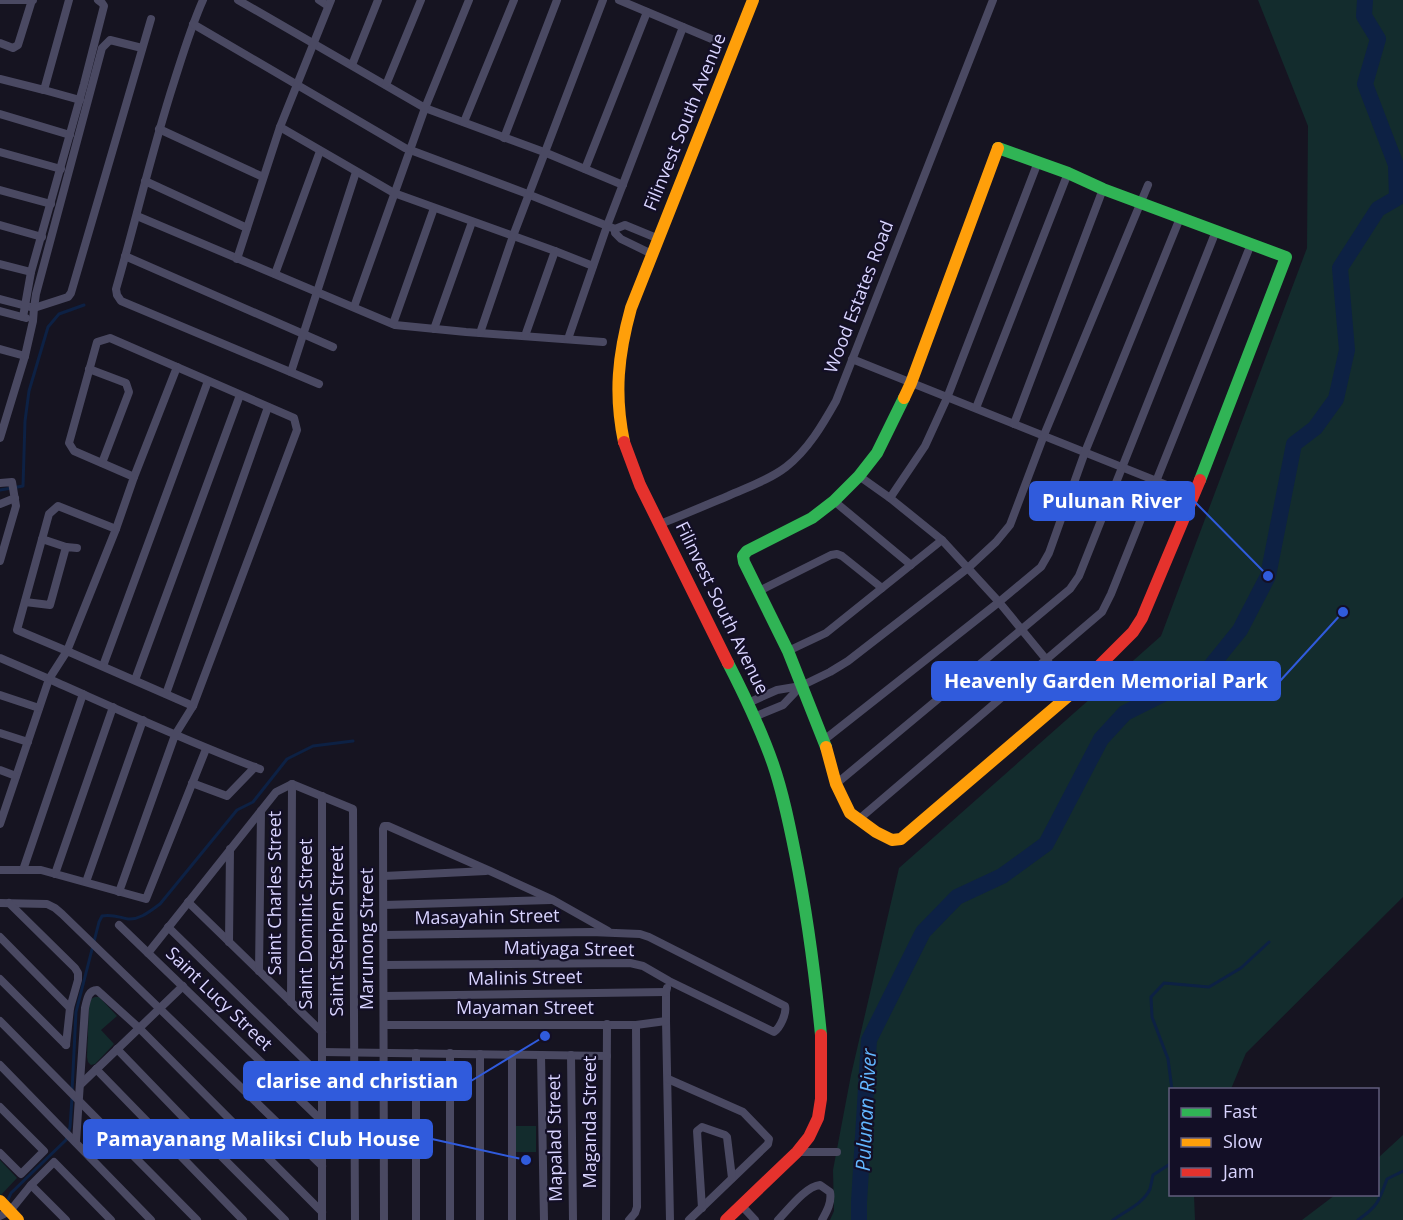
<svg xmlns="http://www.w3.org/2000/svg" width="1403" height="1220" viewBox="0 0 1403 1220" font-family="'Open Sans',sans-serif">
	<rect width="100%" height="100%" fill="#161421"/>
	<g fill="#132c2d">
		<polygon points="1258,0 1403,0 1403,897 1246,1053 1231,1089 1170,1090 1170,1194 1194,1195 1195,1220 830,1220 834,1211 833,1170 851,1075 899,868 1161,636 1307,248 1308,126"/>
		<polygon points="95,997 99,997 117,1016 101,1030 114,1044 95,1064 91,1065 88,1062 87,1057 89,1006 91,999"/>
		<rect x="514" y="1126" width="22" height="26"/>
		<polygon points="1403,1135 1403,1220 1302,1220 1335,1195 1378,1194 1378,1158"/>
		<polygon points="0,1160 17,1178 0,1196"/>
	</g>
	<g fill="none" stroke-linecap="round" stroke-linejoin="round">
		<g stroke="#0d2144" stroke-width="3">
			<polyline points="0,490 23,486 25,421 29,391 48,327 59,314 84,305"/>
			<polyline points="1172,1090 1168,1059 1152,1017 1151,997 1164,983 1209,987 1241,968 1269,942"/>
			<path d="M 72,1091 L 76,1012 L 99,922 L 102,916 C 112,914 118,917 128,919 C 140,920 150,911 160,904 L 237,810 L 253,802 L 287,759 L 313,746 L 353,741"/>
			<polyline points="6,1204 11,1193 66,1140 70,1127 72,1098"/>
			<path d="M 1113,1220 C 1125,1211 1143,1204 1150,1189 C 1151,1185 1152,1180 1153,1175 L 1170,1164"/>
			<path d="M 1358,1220 C 1378,1206 1379,1201 1387,1179 L 1403,1171"/>
		</g>
		<polyline stroke="#0d2144" stroke-width="16" points="859,1220 859,1202 869,1040 923,932 957,897 1002,876 1046,844 1101,739 1125,713 1163,694 1202,677 1240,630 1268,576 1294,444 1315,428 1336,399 1347,350 1340,268 1378,209 1397,198 1396,165 1365,84 1378,39 1364,16 1365,0"/>
		<g stroke="#4a4962" stroke-width="8">
			<polyline points="0,0 33,0"/>
			<path d="M 203,0 C 191,27 183,54 174,82 C 152,150 136,220 116,289 L 117,295 L 121,301 L 319,384"/>
			<polyline points="238,0 425,108 544,152 623,185"/>
			<polyline points="319,0 328,6"/>
			<polyline points="619,0 714,40"/>
			<polyline points="193,24 405,148 525,193 615,229"/>
			<polyline points="0,43 13,48 18,45 32,0"/>
			<polyline points="352,65 378,0"/>
			<polyline points="0,79 44,90 69,0"/>
			<polyline points="386,85 421,0"/>
			<polyline points="44,90 80,100"/>
			<polyline points="0,114 70,135"/>
			<polyline points="464,122 514,0"/>
			<polyline points="280,127 394,193 555,251 593,266"/>
			<polyline points="159,129 263,177"/>
			<polyline points="504,138 557,0"/>
			<polyline points="0,152 61,169"/>
			<polyline points="585,169 647,12"/>
			<polyline points="145,181 247,228"/>
			<polyline points="0,190 51,204"/>
			<polyline points="137,216 395,325 466,332 603,342"/>
			<polyline points="0,225 42,237"/>
			<polyline points="652,254 621,239 615,233 615,229 625,225 659,239"/>
			<polyline points="125,256 333,347"/>
			<polyline points="237,259 280,127 331,0"/>
			<polyline points="0,264 31,272"/>
			<polyline points="275,274 320,151"/>
			<polyline points="0,299 34,308 36,294 102,48 110,40 142,48"/>
			<polyline points="354,307 425,108 469,0"/>
			<polyline points="0,311 26,318"/>
			<polyline points="23,317 31,272 84,84 104,6 102,3 98,0"/>
			<polyline points="393,324 434,208"/>
			<polyline points="434,329 472,222"/>
			<polyline points="480,333 513,236 603,0"/>
			<polyline points="525,336 555,251"/>
			<polyline points="568,339 607,226 683,27"/>
			<polyline points="0,349 25,356 0,438"/>
			<polyline points="25,356 33,321 34,308 68,297 71,293 151,19"/>
			<polyline points="852,359 1194,496"/>
			<polyline points="89,369 126,383 129,392 102,463"/>
			<polyline points="291,372 356,172"/>
			<polyline points="976,408 1068,173"/>
			<polyline points="1014,424 1103,189"/>
			<polyline points="859,476 890,498 942,540 999,602 1073,692"/>
			<polyline points="134,477 177,367"/>
			<polyline points="0,483 12,482 16,506 0,561"/>
			<polyline points="890,498 925,446 947,398 1038,162"/>
			<polyline points="834,501 911,565"/>
			<polyline points="0,504 15,498"/>
			<path d="M 660,524 C 683,515 706,505 728,496 C 748,487 769,480 786,467 C 808,450 823,424 836,401 L 993,0"/>
			<polyline points="116,529 134,477 74,451 69,443 97,342 110,338 294,418 297,430 193,706"/>
			<polyline points="42,539 66,547"/>
			<polyline points="759,591 831,555 837,554 842,556 882,588"/>
			<polyline points="25,602 50,605 66,547 77,548"/>
			<polyline points="788,651 826,633 942,540"/>
			<polyline points="0,658 49,679 0,824"/>
			<polyline points="103,666 208,381"/>
			<polyline points="135,680 240,395"/>
			<polyline points="166,694 268,407"/>
			<polyline points="0,695 39,708"/>
			<polyline points="748,703 777,690 801,686 830,672 848,661 968,568 996,542 1010,525 1044,435 1148,185"/>
			<polyline points="754,717 783,705 801,686"/>
			<polyline points="0,733 28,742"/>
			<polyline points="824,740 999,602 1041,567 1049,553 1085,452 1180,218"/>
			<polyline points="0,770 16,776"/>
			<polyline points="192,783 227,796 255,767"/>
			<polyline points="836,784 1070,589 1079,576 1216,231"/>
			<polyline points="858,820 1102,612 1111,594 1251,244"/>
			<polyline points="0,870 41,870 146,899 206,749"/>
			<polyline points="23,870 83,694"/>
			<polyline points="55,874 113,707"/>
			<polyline points="384,876 486,871"/>
			<polyline points="86,882 143,720"/>
			<path d="M 119,892 L 175,735 L 193,706 L 67,651 L 116,529 L 58,506 L 49,514 L 17,630 L 67,651 L 49,679 C 119,710 188,742 260,769"/>
			<polyline points="188,902 322,1032"/>
			<polyline points="0,903 47,904 55,908 62,914 322,1166"/>
			<polyline points="9,903 75,968 78,973 78,980 70,1008 66,1045"/>
			<polyline points="384,905 551,900"/>
			<polyline points="119,925 322,1121"/>
			<polyline points="168,927 322,1077"/>
			<path d="M 384,935 L 591,932 L 640,934 L 649,937 L 785,1006 C 787,1013 780,1028 774,1032 L 669,981 L 643,966 L 630,963 L 384,965"/>
			<polyline points="0,937 70,1008"/>
			<polyline points="229,942 230,849"/>
			<polyline points="148,953 276,792 292,784 353,809 355,1220"/>
			<polyline points="259,971 261,811"/>
			<polyline points="0,979 66,1045"/>
			<polyline points="667,988 666,992 666,1021 670,1220"/>
			<polyline points="384,996 666,992"/>
			<polyline points="291,1002 292,784"/>
			<polyline points="0,1021 197,1220"/>
			<polyline points="384,1025 636,1025 666,1021"/>
			<polyline points="117,1049 203,1138 285,1220"/>
			<polyline points="322,1052 607,1056"/>
			<polyline points="450,1053 450,1220"/>
			<polyline points="512,1054 512,1220"/>
			<polyline points="541,1055 544,1220"/>
			<polyline points="571,1055 573,1220"/>
			<polyline points="0,1065 151,1220"/>
			<polyline points="96,1069 243,1220"/>
			<polyline points="668,1079 743,1112 769,1139 768,1144 689,1220"/>
			<polyline points="81,1084 183,986"/>
			<polyline points="0,1107 44,1151 21,1174 0,1153"/>
			<path d="M 76,1142 L 85,1008 C 87,1000 88,990 97,990 L 139,1028 L 322,1212"/>
			<polyline points="797,1152 837,1152"/>
			<polyline points="31,1185 66,1220"/>
			<polyline points="741,1205 755,1220"/>
			<polyline points="702,1208 697,1131 702,1127 725,1135 727,1137 732,1178"/>
			<polyline points="0,1216 10,1211 31,1185 54,1162 111,1220"/>
			<polyline points="322,1220 322,796"/>
			<polyline points="384,1220 383,829 384,826 388,826 490,871 553,900 608,931"/>
			<polyline points="416,1220 416,1053"/>
			<polyline points="480,1220 480,1054"/>
			<polyline points="606,1220 607,1024"/>
			<polyline points="629,1220 635,1213 637,1207 636,1025"/>
			<path d="M 778,1220 C 788,1210 806,1186 820,1185 L 830,1192 C 832,1202 827,1211 822,1220"/>
		</g>
		<g stroke="#30b455" stroke-width="12">
			<polyline points="998,148 1068,173 1103,189 1286,257 1200,480"/>
			<path d="M 728,663 C 745,696 761,730 773,764 C 783,793 789,823 795,853 C 807,913 815,974 821,1035"/>
			<polyline points="826,747 788,651 744,562 743,556 747,551 812,518 834,501 859,476 877,453 904,398"/>
		</g>
		<g stroke="#ff9f0a" stroke-width="12">
			<polyline points="904,398 911,383 998,148"/>
			<path d="M 624,442 C 614,394 618,355 631,308 L 753,0"/>
			<polyline points="826,747 836,784 850,813 876,832 892,840 901,839 1073,692 1089,676"/>
			<polyline points="0,1201 18,1220"/>
		</g>
		<g stroke="#e5322d" stroke-width="12">
			<polyline points="624,442 640,485 728,663"/>
			<polyline points="1089,676 1133,632 1142,618 1200,480"/>
			<polyline points="726,1220 797,1152 809,1137 818,1118 821,1099 821,1035"/>
		</g>
	</g>
	<g text-anchor="middle" stroke-width="4.5" stroke-linejoin="round" paint-order="stroke">
		<g font-size="18" fill="#d9d4ff" stroke="#130f26">
			<text transform="translate(685 122) rotate(-68)" y="6">Filinvest South Avenue</text>
			<text transform="translate(859 297) rotate(-69)" y="6">Wood Estates Road</text>
			<text transform="translate(722 608) rotate(64)" y="6">Filinvest South Avenue</text>
			<text transform="translate(275 893) rotate(-90)" y="6">Saint Charles Street</text>
			<text transform="translate(487 917) rotate(-1)" y="6">Masayahin Street</text>
			<text transform="translate(306 924) rotate(-90)" y="6">Saint Dominic Street</text>
			<text transform="translate(337 931) rotate(-90)" y="6">Saint Stephen Street</text>
			<text transform="translate(367 939) rotate(-90)" y="6">Marunong Street</text>
			<text transform="translate(569 949) rotate(1)" y="6">Matiyaga Street</text>
			<text transform="translate(525 978) rotate(-1)" y="6">Malinis Street</text>
			<text transform="translate(219 999) rotate(44)" y="6">Saint Lucy Street</text>
			<text x="525" y="1014">Mayaman Street</text>
			<text transform="translate(590 1122) rotate(-90)" y="6">Maganda Street</text>
			<text transform="translate(555 1138) rotate(-91)" y="6">Mapalad Street</text>
		</g>
		<g font-size="20" font-style="italic" fill="#62b6ff" stroke="#130f26">
			<text transform="translate(866 1110) rotate(-87)" y="7">Pulunan River</text>
		</g>
	</g>
	<path fill="none" stroke="#305bdc" stroke-width="2" d="M1268 576L1194 501M1343 612L1280 681M545 1036L471 1081M526 1160L432 1139"/>
	<g fill="#305bdc" stroke="#130f26" stroke-width="2">
		<circle cx="1268" cy="576" r="6"/>
		<circle cx="1343" cy="612" r="6"/>
		<circle cx="545" cy="1036" r="6"/>
		<circle cx="526" cy="1160" r="6"/>
	</g>
	<g fill="#305bdc" stroke="#305bdc" stroke-width="2">
		<rect x="1030" y="482" width="164" height="38" rx="6"/>
		<rect x="932" y="662" width="348" height="38" rx="6"/>
		<rect x="244" y="1062" width="227" height="38" rx="6"/>
		<rect x="84" y="1120" width="348" height="38" rx="6"/>
	</g>
	<g font-size="20" text-anchor="middle" font-weight="bold" fill="#fff">
		<text x="1112" y="508">Pulunan River</text>
		<text x="1106" y="688">Heavenly Garden Memorial Park</text>
		<text x="357" y="1088">clarise and christian</text>
		<text x="258" y="1146">Pamayanang Maliksi Club House</text>
	</g>
	<rect x="1169" y="1088" width="210" height="108" fill="#130f26" stroke="#625e7d" stroke-width="1.5"/>
	<rect x="1181" y="1108" width="30" height="9" fill="#30b455" stroke="#625e7d" stroke-width="1.5"/>
	<text x="1223" y="1118" font-size="18" fill="#d9d4ff">Fast</text>
	<rect x="1181" y="1138" width="30" height="9" fill="#ff9f0a" stroke="#625e7d" stroke-width="1.5"/>
	<text x="1223" y="1148" font-size="18" fill="#d9d4ff">Slow</text>
	<rect x="1181" y="1168" width="30" height="9" fill="#e5322d" stroke="#625e7d" stroke-width="1.5"/>
	<text x="1223" y="1178" font-size="18" fill="#d9d4ff">Jam</text>
</svg>
